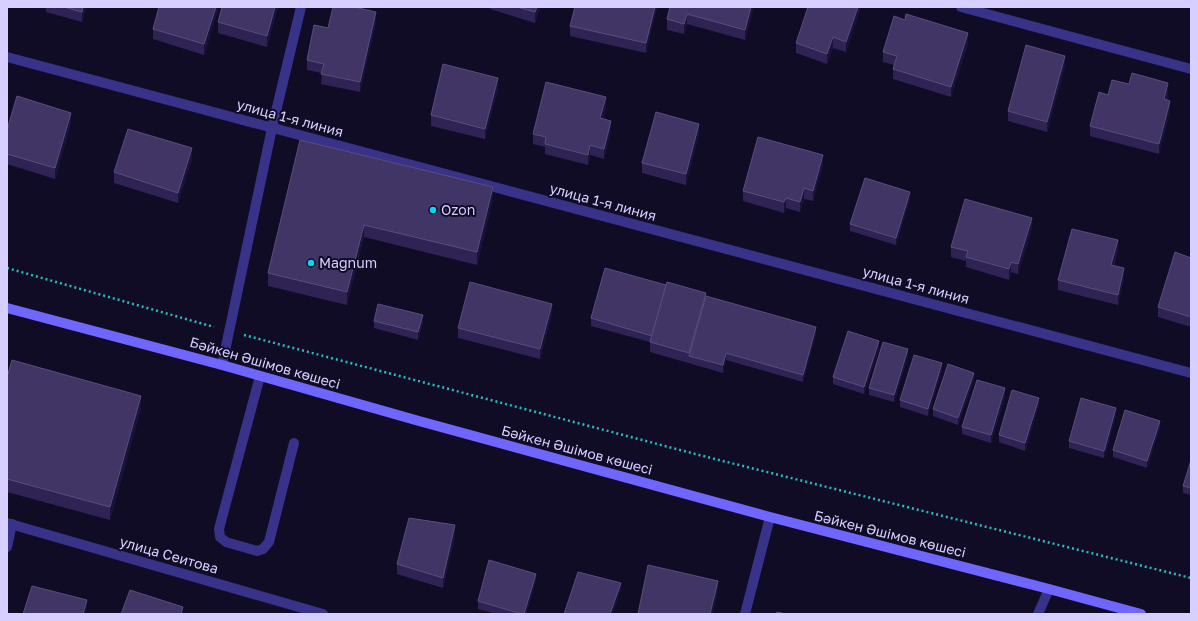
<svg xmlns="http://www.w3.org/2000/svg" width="1198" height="621" viewBox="0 0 1198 621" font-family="'Golos Text',sans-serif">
	<rect width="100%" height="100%" fill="#110c25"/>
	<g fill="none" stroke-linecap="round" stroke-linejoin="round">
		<g stroke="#22c0bc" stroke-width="2.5" stroke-dasharray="2 3" stroke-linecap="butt">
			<polyline points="7,268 214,327"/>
			<polyline points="244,335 699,455 1191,578"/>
		</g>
		<g stroke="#383288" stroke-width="10">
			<polyline points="260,376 219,529 220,537 226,542 257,551 263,549 269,542 294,443"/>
			<polyline points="1038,614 1049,589"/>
		</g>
		<g stroke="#383288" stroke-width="10">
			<polyline points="961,7 1191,69"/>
			<polyline points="7,57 1191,373"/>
			<polyline points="222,365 272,128 301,7"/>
			<polyline points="7,523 323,614"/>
			<polyline points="7,547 12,524"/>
			<polyline points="745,614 770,517"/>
		</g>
		<polyline stroke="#6f66ff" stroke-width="10" points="7,308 222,365 419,421 770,517 1049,589 1141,614"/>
	</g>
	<g fill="#2f2354">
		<polygon points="46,7 86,7 82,22 46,12"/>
		<polygon points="218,7 218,10 204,55 153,39 153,29"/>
		<polygon points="222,7 278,7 267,47 218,33 218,22"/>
		<polygon points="490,7 540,7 535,23 490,9"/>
		<polygon points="575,7 657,7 646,53 570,36 570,26"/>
		<polygon points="670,7 754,7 745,40 687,24 684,34 667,30 667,19"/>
		<polygon points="861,7 846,52 833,48 827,64 796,53 796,43"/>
		<polygon points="376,22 360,92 321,84 322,73 307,70 307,60 328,28"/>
		<polygon points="968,43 951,97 893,79 893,69 894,65 883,62 883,52"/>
		<polygon points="1065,66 1047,132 1008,121 1008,111"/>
		<polygon points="1129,84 1168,93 1167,100 1170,111 1159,154 1090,136 1090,126 1108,95"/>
		<polygon points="498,88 485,139 431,126 431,115"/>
		<polygon points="606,108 603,119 611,131 604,159 590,155 588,165 545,154 545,147 533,144 533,134"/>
		<polygon points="71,123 55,179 7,164 7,130"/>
		<polygon points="699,134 686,185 642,173 642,163"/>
		<polygon points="300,140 493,199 477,265 364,237 347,305 268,286 268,273"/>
		<polygon points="192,159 178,203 114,183 114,172"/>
		<polygon points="823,165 813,201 804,199 800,212 786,208 784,213 743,201 743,191"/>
		<polygon points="910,199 896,245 850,231 850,224"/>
		<polygon points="1032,228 1018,274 1011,272 1009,280 966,267 966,261 951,257 951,247"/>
		<polygon points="1118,250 1114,266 1124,278 1118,305 1058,290 1058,280"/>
		<polygon points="1191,258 1191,327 1158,317 1158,307"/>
		<polygon points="706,296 816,334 803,382 726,360 723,373 650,352 650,342 591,326 591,318"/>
		<polygon points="552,314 540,359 458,338 458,328"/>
		<polygon points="374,321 423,322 418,340 374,328"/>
		<polygon points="879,348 864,394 833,384 833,377"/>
		<polygon points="908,356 894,402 869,395 869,388"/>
		<polygon points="942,370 928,416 900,407 900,400"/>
		<polygon points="7,377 141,408 110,520 7,492"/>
		<polygon points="974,380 958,425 933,416 933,409"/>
		<polygon points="1005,396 991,443 962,434 962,427"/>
		<polygon points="1039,405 1025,451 999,442 999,435"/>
		<polygon points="1116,415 1104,458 1069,448 1069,441"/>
		<polygon points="1160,428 1147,468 1113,457 1113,450"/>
		<polygon points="1191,460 1191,495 1183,493 1183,486"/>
		<polygon points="455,536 443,588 397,574 397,564"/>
		<polygon points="536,581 526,614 497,614 478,609 478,601"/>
	</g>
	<g fill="#1b1239">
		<polygon points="83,7 86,7 82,22 82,12"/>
		<polygon points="216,7 218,7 218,10 204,55 204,44"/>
		<polygon points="275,7 278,7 267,47 267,36"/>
		<polygon points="537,7 540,7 535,23 535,12"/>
		<polygon points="655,7 657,7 646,53 646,43"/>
		<polygon points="751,7 754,7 745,40 745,30"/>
		<polygon points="858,7 861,7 846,52 846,42"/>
		<polygon points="376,12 376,22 360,92 360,82"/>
		<polygon points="687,14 687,24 684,34 684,24"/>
		<polygon points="968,33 968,43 951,97 951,87"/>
		<polygon points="833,37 833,48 827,64 827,54"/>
		<polygon points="1065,56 1065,66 1047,132 1047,122"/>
		<polygon points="498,78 498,88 485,139 485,129"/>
		<polygon points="1168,83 1168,93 1164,110 1164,99"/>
		<polygon points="606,97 606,108 600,128 600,118"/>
		<polygon points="1170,101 1170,111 1159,154 1159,144"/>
		<polygon points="71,113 71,123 55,179 55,168"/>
		<polygon points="611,121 611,131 604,159 604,149"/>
		<polygon points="699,124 699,134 686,185 686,174"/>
		<polygon points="590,145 590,155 588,165 588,155"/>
		<polygon points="192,148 192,159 178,203 178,193"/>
		<polygon points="823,155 823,165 813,201 813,191"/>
		<polygon points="493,187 493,199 477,265 477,252"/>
		<polygon points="804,188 804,199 800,212 800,202"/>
		<polygon points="910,192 910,199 896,245 896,238"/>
		<polygon points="786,198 786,208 784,213 784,202"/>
		<polygon points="1032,218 1032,228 1018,274 1018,264"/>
		<polygon points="364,225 364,237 347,305 347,292"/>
		<polygon points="1118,240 1118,250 1111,275 1111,265"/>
		<polygon points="1011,262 1011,272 1009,280 1009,269"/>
		<polygon points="1124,268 1124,278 1118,305 1118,295"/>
		<polygon points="706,293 706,304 689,356 689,353"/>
		<polygon points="552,304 552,314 540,359 540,349"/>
		<polygon points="423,315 423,322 418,340 418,332"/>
		<polygon points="816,327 816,334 803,382 803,375"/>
		<polygon points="879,341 879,348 864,394 864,387"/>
		<polygon points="908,349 908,356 894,402 894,395"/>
		<polygon points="726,353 726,360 723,373 723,365"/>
		<polygon points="942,363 942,370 928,416 928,409"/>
		<polygon points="974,373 974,380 958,425 958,418"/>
		<polygon points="1005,388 1005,396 991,443 991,435"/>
		<polygon points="141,396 141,408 110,520 110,507"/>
		<polygon points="1039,398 1039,405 1025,451 1025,443"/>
		<polygon points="1116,408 1116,415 1104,458 1104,451"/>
		<polygon points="1160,421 1160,428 1147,468 1147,461"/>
		<polygon points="455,525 455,536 443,588 443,578"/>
		<polygon points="536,574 536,581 526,614 524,614"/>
		<polygon points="718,581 718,591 713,614 710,614"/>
		<polygon points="621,583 621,590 613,614 610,614"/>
		<polygon points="87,600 87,611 86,614 83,614"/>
		<polygon points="183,607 183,614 181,614"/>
	</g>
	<g fill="#413566" stroke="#584e7e">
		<polygon points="64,7 83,7 82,12"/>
		<polygon points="159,7 216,7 204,44 153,29"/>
		<polygon points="222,7 275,7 267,36 218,22"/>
		<polygon points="333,7 354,7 376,12 360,82 321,74 324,64 307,60 314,25 328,28"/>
		<polygon points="517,7 537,7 535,12"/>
		<polygon points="575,7 655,7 646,43 570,26"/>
		<polygon points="670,7 751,7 745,30 687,14 684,24 667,19"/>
		<polygon points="808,7 858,7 846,42 833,37 827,54 796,43"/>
		<polygon points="906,14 968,33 951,87 893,69 897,56 883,52 894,16 905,20"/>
		<polygon points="1026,45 1065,56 1047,122 1008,111"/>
		<polygon points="443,64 498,78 485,129 431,115"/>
		<polygon points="1132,73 1168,83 1164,99 1170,101 1159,144 1090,126 1099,92 1108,95 1112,80 1129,84"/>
		<polygon points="546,82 606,97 600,118 611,121 604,149 590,145 588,155 545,144 546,137 533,134"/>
		<polygon points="17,96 71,113 55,168 7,154 7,130"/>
		<polygon points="656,112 699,124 686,174 642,163"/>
		<polygon points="128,129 192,148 178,193 114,172"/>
		<polygon points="758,137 823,155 813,191 804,188 800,202 786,198 784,202 743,191"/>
		<polygon points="300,140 493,187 477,252 364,225 347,292 268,273"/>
		<polygon points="865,178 910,192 896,238 850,224"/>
		<polygon points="965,199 1032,218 1018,264 1011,262 1009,269 966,257 968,251 951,247"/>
		<polygon points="1072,229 1118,240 1111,265 1124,268 1118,295 1058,280"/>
		<polygon points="1175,252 1191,258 1191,317 1158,307"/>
		<polygon points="605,268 666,285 652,336 591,318"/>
		<polygon points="470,282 552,304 540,349 458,328"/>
		<polygon points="667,282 706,293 689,353 650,342"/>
		<polygon points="706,296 816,327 803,375 726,353 723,365 689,356"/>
		<polygon points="378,304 423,315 418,332 374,321"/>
		<polygon points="848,331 879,341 864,387 833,377"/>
		<polygon points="883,342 908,349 894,395 869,388"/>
		<polygon points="914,355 942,363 928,409 900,400"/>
		<polygon points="12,360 141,396 110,507 7,479 7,377"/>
		<polygon points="948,364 974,373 958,418 933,409"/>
		<polygon points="977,380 1005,388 991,435 962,427"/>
		<polygon points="1012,390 1039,398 1025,443 999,435"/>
		<polygon points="1081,398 1116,408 1104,451 1069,441"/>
		<polygon points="1125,410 1160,421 1147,461 1113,450"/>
		<polygon points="1191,460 1191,488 1183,486"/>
		<polygon points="409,518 455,525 443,578 397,564"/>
		<polygon points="489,560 536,574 524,614 522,614 478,601"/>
		<polygon points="648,565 718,581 710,614 638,614"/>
		<polygon points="578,572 621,583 610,614 564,614"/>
		<polygon points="32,586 87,600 83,614 23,614"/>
		<polygon points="130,590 183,607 181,614 121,614"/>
		<polygon points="777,612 786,614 776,614"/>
	</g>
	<g fill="#00dafa" stroke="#110c25" stroke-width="1.5">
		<circle cx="433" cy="210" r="4"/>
		<circle cx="311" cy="263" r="4"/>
	</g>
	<g text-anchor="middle" stroke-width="4" stroke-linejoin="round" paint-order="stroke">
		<g font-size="14" fill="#d6cfff" stroke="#110c25">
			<text transform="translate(290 118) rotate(15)" y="5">улица 1-я линия</text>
			<text transform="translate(603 202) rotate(15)" y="5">улица 1-я линия</text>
			<text transform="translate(916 285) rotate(15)" y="5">улица 1-я линия</text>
			<text transform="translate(265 363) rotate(16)" y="5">Бәйкен Әшімов көшесі</text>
			<text transform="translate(577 450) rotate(15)" y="5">Бәйкен Әшімов көшесі</text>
			<text transform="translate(890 534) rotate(14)" y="5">Бәйкен Әшімов көшесі</text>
			<text transform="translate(169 555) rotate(16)" y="5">улица Сеитова</text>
		</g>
		<g font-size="14" fill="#d6cfff" stroke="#110c25" text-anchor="start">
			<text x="441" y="215">Ozon</text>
			<text x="319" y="268">Magnum</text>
		</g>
	</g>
	<rect width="1198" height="621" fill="none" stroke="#d6cfff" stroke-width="16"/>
</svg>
